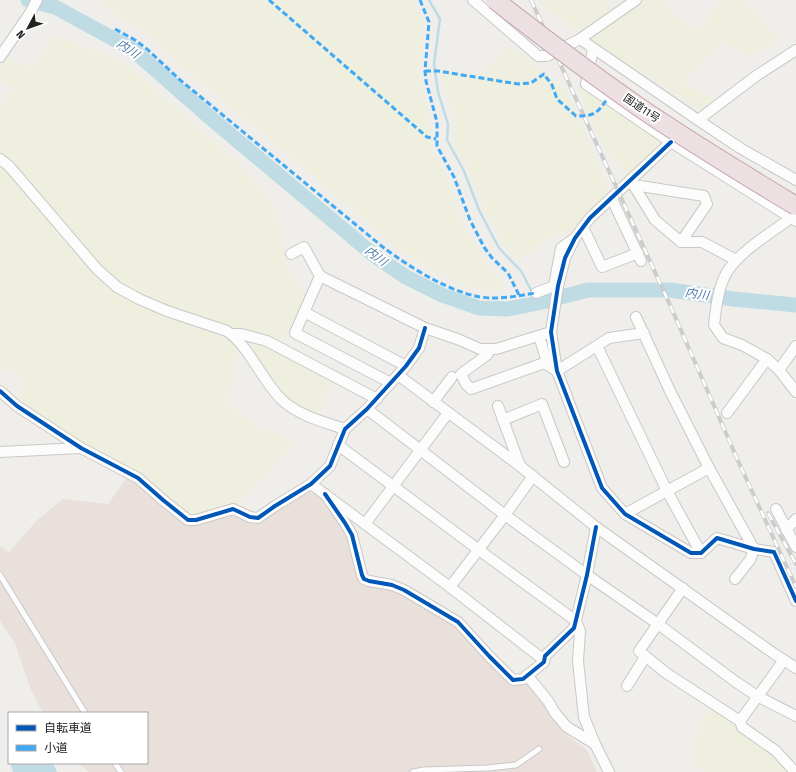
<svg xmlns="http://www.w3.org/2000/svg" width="796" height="772" viewBox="0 0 796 772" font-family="'Fira Sans Condensed','Noto Sans JP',sans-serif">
	<rect width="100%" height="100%" fill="#f0eeeb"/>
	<polygon fill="#eae0db" points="128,476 137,482 181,519 236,513 253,524 263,523 271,513 285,505 309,492 316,494 323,501 341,524 346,536 357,576 361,583 370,587 382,587 400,593 450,622 462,631 484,658 514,685 528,684 545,704 549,714 567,735 587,750 597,772 89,772 78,763 147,763 147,713 43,713 31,690 15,644 0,621 0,546 9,552 37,520 63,499 108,504"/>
	<g fill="#efefdf">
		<polygon points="100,0 413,0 424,22 419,77 427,105 431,130 430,147 449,182 454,196 461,220 476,248 488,265 499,277 504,291 487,291 475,289 428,268 390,243 387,239 359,216 353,210 180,65 149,37 140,29 119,18"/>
		<polygon points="538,0 604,0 620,17 642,0 666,0 670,10 699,31 721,0 745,0 754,12 778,38 751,57 723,42 683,82 715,98 715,101 703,111 580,33 539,2"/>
		<polygon points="54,34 113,58 140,75 194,125 238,162 255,181 269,199 275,213 278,221 289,274 305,295 280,352 317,372 326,381 328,388 320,416 287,398 271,380 247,345 238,350 229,397 226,402 261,429 272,430 294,444 240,502 199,514 191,514 185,511 137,472 119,462 93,451 34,411 17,395 26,381 7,365 0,374 0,111 7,92 12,91 13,87 0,81 0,67 7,58 33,68"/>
		<polygon points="510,45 566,89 610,193 566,235 559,230 519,261 503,244 483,206 468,167 455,146 455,122 441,75 443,73 475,79"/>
		<polygon points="579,87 659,140 659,148 629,176 602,145 577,89"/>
		<polygon points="711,706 737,723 739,731 772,755 789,772 704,772 693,762 693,741"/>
	</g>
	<polygon fill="#bfdbe3" points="10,763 53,763 57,772 13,772"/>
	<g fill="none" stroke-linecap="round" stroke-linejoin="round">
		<polyline stroke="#bfdbe3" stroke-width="2.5" points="429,0 440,19 434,64 438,92 448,124 447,140 464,171 479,210 499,248 521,271 538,303"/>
		<polyline stroke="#bfdbe3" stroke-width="15" points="28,0 55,7 132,49 213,120 375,256 406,277 442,295 479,308 508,309 538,303 588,290 670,290 733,299 796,305"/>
		<defs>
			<g id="lane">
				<polyline points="0,575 85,713"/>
				<polyline points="115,763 121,772"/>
				<polyline points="413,772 424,770 487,768 516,765 539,749"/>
			</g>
			<g id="street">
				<polyline points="473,0 538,56 547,56 580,39 636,0"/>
				<polyline points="580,39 698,120 740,148 796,180"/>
				<polyline points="593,49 586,84 671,142 796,221"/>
				<polyline points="0,57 30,13 37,0"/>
				<polyline points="698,120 756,76 796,50"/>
				<polyline points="671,142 590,218 575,238 565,258 558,286 551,332 557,371 602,488 625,514 691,553 701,553 717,538 754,549 774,552 796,601"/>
				<path d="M 0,159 L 9,166 L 97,269 L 117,287 L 139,299 L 167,311 L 227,331 C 250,347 262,381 283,401 C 300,416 324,422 345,429"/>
				<polyline points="631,181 655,220 681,242 702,242 736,260"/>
				<polyline points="634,185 704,196 707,204 681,242"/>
				<polyline points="612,199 641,261"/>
				<path d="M 791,218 C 771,233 741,250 727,272 C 718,287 716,308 714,325 L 723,338 L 742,345 L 767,359 L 779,370 L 796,392"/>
				<polyline points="583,227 602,267 638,253"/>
				<polyline points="291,254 304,247 320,276 425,328 460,340 480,349 496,349 551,332"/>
				<polyline points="320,276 295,333 391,383"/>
				<polyline points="536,293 554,286 561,248 572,240"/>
				<polyline points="304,312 406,366"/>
				<polyline points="636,317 670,391 709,468 754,549 750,560 735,579"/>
				<polyline points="231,334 241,334 267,341 377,399"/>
				<polyline points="539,336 548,365"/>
				<polyline points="597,346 667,491 701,553"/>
				<polyline points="490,349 487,355 461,374 466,384 471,389 544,363 557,371 609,338 644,333"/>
				<polyline points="779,370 796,346"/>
				<polyline points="398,375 520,466 596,527 773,653 796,668"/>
				<polyline points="0,391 17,406 81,448 138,478 163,500 188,520 196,520 233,509 250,517 258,518 275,506 311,484 330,466 345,429 367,409 406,366 419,348 425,328"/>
				<polyline points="433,402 452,377"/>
				<polyline points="498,406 520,466"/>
				<polyline points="367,409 505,515 587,575 658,624 736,682 757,696 796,716"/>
				<polyline points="727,413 767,359"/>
				<polyline points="503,420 542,404 564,462"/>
				<polyline points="338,445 479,550 576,621 580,631 578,661 584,717 595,744 609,772"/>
				<polyline points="0,452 81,448"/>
				<polyline points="311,484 450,587 540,657 545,656"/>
				<polyline points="325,494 345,523 352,535 362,575 364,579 369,581 392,585 404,590 458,622 489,656 513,680 523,679 544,662 545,656 574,628 587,575 596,527"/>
				<polyline points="776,509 796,547"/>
				<polyline points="625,514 709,468"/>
				<polyline points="365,524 448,413"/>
				<polyline points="786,530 796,519"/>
				<polyline points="450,587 505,515 533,476"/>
				<polyline points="683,588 639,651 666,673 740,721 784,660"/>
				<polyline points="527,675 548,701 555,713 567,727 595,744"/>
				<polyline points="627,686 645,657"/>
				<polyline points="740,721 742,727 776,751 795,772"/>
			</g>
		</defs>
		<use href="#lane" stroke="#c9c8c7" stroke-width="7"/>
		<use href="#street" stroke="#c9c8c7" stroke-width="12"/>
		<use href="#lane" stroke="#fdfcfc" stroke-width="5"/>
		<use href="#street" stroke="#fdfcfc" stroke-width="10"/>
		<defs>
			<g id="rail">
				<polyline points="531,0 670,305 739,463 796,587"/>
				<polyline points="768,513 796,564"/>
			</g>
		</defs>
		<use href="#rail" stroke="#ccc" stroke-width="4"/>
		<use href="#rail" stroke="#fff" stroke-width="2.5" stroke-dasharray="8" stroke-linecap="butt"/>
		<defs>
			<path id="highway-bridge" d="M 495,0 C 542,37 590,73 639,107 C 690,142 743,174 796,206"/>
		</defs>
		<use href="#highway-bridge" stroke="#c5a2ac" stroke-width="20" stroke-linecap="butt"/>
		<use href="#highway-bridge" stroke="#ece0e2" stroke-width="18"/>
		<g stroke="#3fa9f5" stroke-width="3" stroke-dasharray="6 3" stroke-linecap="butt">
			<polyline points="269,0 427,137 436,139"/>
			<polyline points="420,0 429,22 425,71 426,81 437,122 437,146 454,177 470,220 484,247 492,258 508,273 519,295"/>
			<path d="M 115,29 L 135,40 L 147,49 L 179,79 L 384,248 C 411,268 459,299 494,298 C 508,298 522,295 536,293"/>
			<path d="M 425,71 L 438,71 L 518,84 L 531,83 L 544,74 L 552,85 L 557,99 L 576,116 C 594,116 597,114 607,99"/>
		</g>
		<defs>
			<g id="cycleway">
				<polyline points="671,142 590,218 575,238 565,258 558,286 551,332 557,371 602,488 625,514 691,553 701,553 717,538 754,549 774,552 796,601"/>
				<polyline points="0,391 17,406 81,448 138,478 163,500 188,520 196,520 233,509 250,517 258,518 275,506 311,484 330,466 345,429 367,409 406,366 419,348 425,328"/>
				<polyline points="325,494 345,523 352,535 362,575 364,579 369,581 392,585 404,590 458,622 489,656 513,680 523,679 544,662 545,656 574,628 587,575 596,527"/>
			</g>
		</defs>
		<use href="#cycleway" stroke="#fff" stroke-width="6"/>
		<use href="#cycleway" stroke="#0057b8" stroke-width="4"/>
	</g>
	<g text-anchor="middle" stroke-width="4" stroke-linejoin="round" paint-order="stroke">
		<g font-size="11" fill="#222" stroke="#fff">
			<text transform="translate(642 108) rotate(34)" y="4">国道11号</text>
		</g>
		<g font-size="12" font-style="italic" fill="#4a7aab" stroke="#fff">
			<text transform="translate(128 49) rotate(34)" y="4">内川</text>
			<text transform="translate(376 256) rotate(37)" y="4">内川</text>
			<text transform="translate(697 294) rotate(8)" y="4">内川</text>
		</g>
	</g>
	<rect x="8" y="712" width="140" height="52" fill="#ffffff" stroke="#a7a7a7"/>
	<rect x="16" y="725" width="20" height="6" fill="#0057b8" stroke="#a7a7a7"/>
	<text x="44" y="732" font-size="12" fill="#222222">自転車道</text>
	<rect x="16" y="745" width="20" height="6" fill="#3fa9f5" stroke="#a7a7a7"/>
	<text x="44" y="752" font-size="12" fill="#222222">小道</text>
	<g transform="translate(28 28) rotate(229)" stroke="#ffffff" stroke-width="3" paint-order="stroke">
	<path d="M0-3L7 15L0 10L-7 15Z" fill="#222222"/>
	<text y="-6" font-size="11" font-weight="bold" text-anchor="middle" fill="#222222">N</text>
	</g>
</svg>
